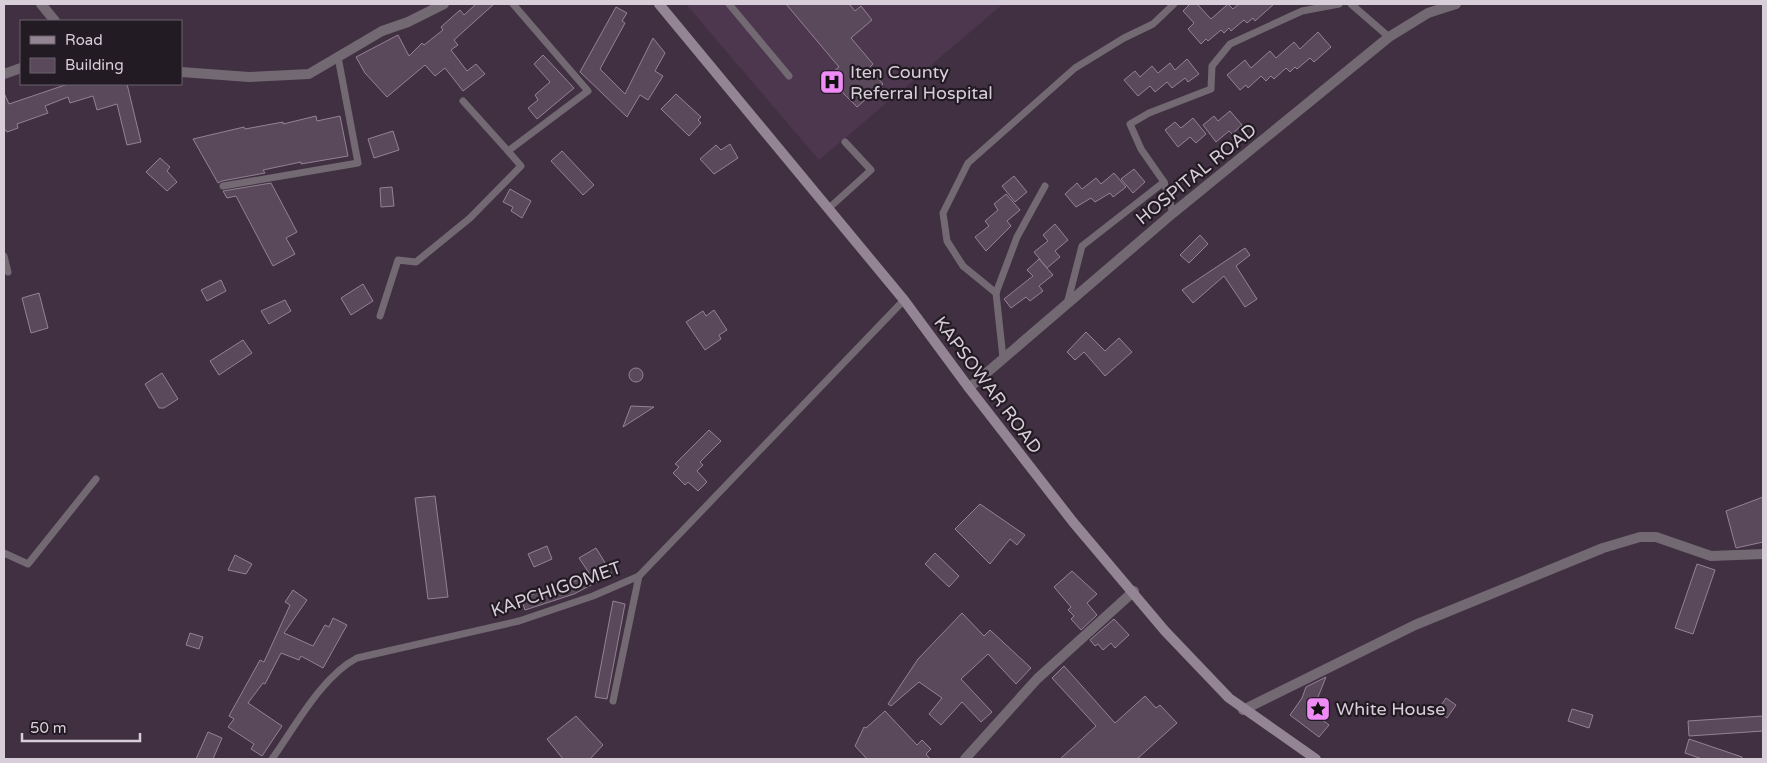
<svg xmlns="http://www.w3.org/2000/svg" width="1767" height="763" viewBox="0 0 1767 763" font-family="'Varela Round',sans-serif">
	<rect width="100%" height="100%" fill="#413042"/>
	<polygon fill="#4d374f" points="686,4 1003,4 819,160"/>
	<g fill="#5a485b" stroke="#958196">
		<polygon points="476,4 494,4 454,40 458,45 451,50 467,71 476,64 485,74 463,91 445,68 435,76 425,65 387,97 365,73 356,57 398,35 409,56 422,43 424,45 443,30 441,27 460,10 464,15"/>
		<polygon points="786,4 849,4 855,11 861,6 872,20 851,38 873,64 869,68 883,84 857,107 827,77 839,67"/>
		<polygon points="1190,4 1197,4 1211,19 1228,4 1233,9 1239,4 1274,4 1255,21 1253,18 1247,23 1244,20 1231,31 1229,28 1224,33 1221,30 1208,41 1206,39 1201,44 1188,29 1194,23 1183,11"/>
		<polygon points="616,7 627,13 622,21 625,23 600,69 625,94 653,38 665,53 655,71 663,76 648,100 640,95 627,117 580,72"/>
		<polygon points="1318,32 1331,47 1314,62 1310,58 1297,69 1295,67 1290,72 1286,68 1274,79 1271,76 1266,81 1261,76 1248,88 1246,85 1240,90 1227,75 1245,60 1251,68 1270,51 1276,58 1294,42 1300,49"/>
		<polygon points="543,55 574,88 537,119 528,108 538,100 535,95 550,82 534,64"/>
		<polygon points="1187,59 1199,74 1188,82 1185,78 1172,88 1167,82 1155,92 1150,86 1138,96 1124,80 1135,71 1140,77 1152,66 1158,73 1170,63 1175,70"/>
		<polygon points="68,84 127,84 141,142 127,145 117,104 97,110 93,96 70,103 68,97 45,106 48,113 17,124 18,128 7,132 4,128 4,93 9,104"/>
		<polygon points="676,94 701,117 698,120 701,123 689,136 661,109"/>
		<polygon points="1230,111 1242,125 1232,134 1229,131 1216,142 1203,125 1214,116 1218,121"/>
		<polygon points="316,116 317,121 340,116 348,156 301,164 301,162 263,170 265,173 222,181 218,183 193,139 244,127 245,129 283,122 283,124"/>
		<polygon points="1193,118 1206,134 1196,143 1190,137 1178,147 1165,130 1175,122 1181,128"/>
		<polygon points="393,131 399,150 374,158 368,139"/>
		<polygon points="730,144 738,158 714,174 700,159 716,145 721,150"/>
		<polygon points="562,151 594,185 583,195 551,161"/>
		<polygon points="160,158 170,167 167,171 177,182 167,191 146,172"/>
		<polygon points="1134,169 1145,182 1133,193 1121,179"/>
		<polygon points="1114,173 1126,187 1113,197 1110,193 1095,202 1091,198 1076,207 1065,194 1077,183 1082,189 1096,178 1101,184"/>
		<polygon points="1014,176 1027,192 1015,202 1002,186"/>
		<polygon points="271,183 297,232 286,238 295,254 273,266 236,196 227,198 223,191"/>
		<polygon points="392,187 394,206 381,207 380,188"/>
		<polygon points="510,189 531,201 522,218 511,211 513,207 503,202"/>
		<polygon points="1006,194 1020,210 1007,221 1011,226 986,251 975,237 989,226 985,221 998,210 994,204"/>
		<polygon points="1055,224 1068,240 1055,251 1060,257 1047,268 1034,252 1048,241 1043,235"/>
		<polygon points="1200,235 1208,244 1189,263 1180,255"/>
		<polygon points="1245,248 1250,255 1236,266 1257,299 1245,307 1224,276 1193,303 1182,290"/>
		<polygon points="1039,259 1053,275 1039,286 1043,291 1030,301 1026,297 1011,308 1004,299 1033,276 1027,270"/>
		<polygon points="221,280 226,291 207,301 201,290"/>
		<polygon points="363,284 373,301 351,315 341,298"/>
		<polygon points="39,293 48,328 31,333 22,298"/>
		<polygon points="285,300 291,311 269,324 261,311"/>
		<polygon points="714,310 727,330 719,335 721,339 705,350 686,322 703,311 706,316"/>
		<polygon points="1086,332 1105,351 1119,338 1132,352 1105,376 1084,352 1075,360 1067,352"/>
		<polygon points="243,340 252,353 219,375 210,361"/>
		<circle cx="636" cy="375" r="7"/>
		<polygon points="162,373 178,399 164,408 159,408 145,384"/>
		<polygon points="631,406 654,407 623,427"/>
		<polygon points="709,430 721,441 700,462 703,465 697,471 707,482 698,491 688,482 685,485 673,473 679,467 675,464"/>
		<polygon points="435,496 448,597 428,599 415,498"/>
		<polygon points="1763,497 1763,542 1736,548 1726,511"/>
		<polygon points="980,504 1025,535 1017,545 1010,539 990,564 955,529"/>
		<polygon points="547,546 552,559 534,567 528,554"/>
		<polygon points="596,548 612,574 574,594 525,610 521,598 575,581 589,573 579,558"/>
		<polygon points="935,553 959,576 949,587 925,564"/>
		<polygon points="235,555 252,564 246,574 228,570"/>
		<polygon points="1697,564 1715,570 1693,634 1675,628"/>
		<polygon points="1072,571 1097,594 1087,603 1097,615 1081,630 1071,619 1074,616 1068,610 1071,607 1054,587"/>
		<polygon points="293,590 307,600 284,633 313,646 325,625 329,627 333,618 347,625 323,668 301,656 299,660 281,653 265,684 263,683 248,703 282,726 262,756 251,749 254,744 228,727 234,719 229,716 260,660 264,662 290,605 285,602"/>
		<polygon points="613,601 625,604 607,699 595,697"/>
		<polygon points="962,613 984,636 990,630 1031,668 1016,684 988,654 961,679 992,712 981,722 962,702 941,725 929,714 942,698 919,682 891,706 888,704 918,659"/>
		<polygon points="1114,619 1129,635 1115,648 1111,643 1103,650 1098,644 1095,646 1090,640"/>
		<polygon points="190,633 203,637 199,649 186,645"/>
		<polygon points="1064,666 1115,723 1145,696 1156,708 1160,705 1177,723 1137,759 1060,759 1096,726 1052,678"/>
		<polygon points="1326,677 1312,712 1329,725 1319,737 1290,715 1302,698 1306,687"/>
		<polygon points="1446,698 1456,705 1447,718 1437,711"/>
		<polygon points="1572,709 1593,715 1589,728 1568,721"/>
		<polygon points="885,711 917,745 922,740 931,749 926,754 930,759 867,759 855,746 864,727 866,728"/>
		<polygon points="576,716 603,745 590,759 563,759 547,739"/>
		<polygon points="1763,716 1763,731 1689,736 1688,721"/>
		<polygon points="208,732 222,738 213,759 196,759"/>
		<polygon points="1689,739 1742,757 1742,759 1702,759 1685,753"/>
	</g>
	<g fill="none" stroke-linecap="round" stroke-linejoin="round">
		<g stroke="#726972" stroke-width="7">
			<polyline points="729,4 789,76"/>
			<polyline points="1351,4 1389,37"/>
			<polyline points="463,101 508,151"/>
			<polyline points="223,186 358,163 338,57"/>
			<polyline points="828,209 871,170 845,142"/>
			<polyline points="1173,213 1164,182 1141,149 1130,124 1149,113 1211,89 1212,66 1230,44 1302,11 1339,4"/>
			<polyline points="4,256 8,272"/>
			<polyline points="996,293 963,266 947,241 943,213 968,163 1075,68 1124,38 1153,24 1174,4"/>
			<polyline points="1067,304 1082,246 1164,182"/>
			<polyline points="380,316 398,260 416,262 470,218 521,166 508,151 588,91 513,4"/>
			<polyline points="1003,358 996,293 1017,237 1045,186"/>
			<polyline points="4,553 28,564 96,479"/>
			<polyline points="613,701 639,576"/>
			<path d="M 272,759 C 295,727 322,676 357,658 L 519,621 L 593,596 L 639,576 L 904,300"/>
		</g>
		<g stroke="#726972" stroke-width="10">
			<polyline points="41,4 55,21"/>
			<polyline points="181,72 249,77 309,74 382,31 408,22 444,4"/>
			<polyline points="4,74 21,68"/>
			<polyline points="969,388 1173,213 1389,37 1428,13 1456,4"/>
			<polyline points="1243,710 1415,625 1603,548 1640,537 1656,537 1711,556 1763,554"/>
			<polyline points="965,759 1037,679 1134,591"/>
		</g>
		<polyline stroke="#938593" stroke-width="10" points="659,4 904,300 969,388 1073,522 1165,631 1229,698 1316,759"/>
	</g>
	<defs>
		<symbol id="hospital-square" viewBox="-11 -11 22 22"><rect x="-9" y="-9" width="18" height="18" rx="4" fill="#ef8bf7" stroke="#231b23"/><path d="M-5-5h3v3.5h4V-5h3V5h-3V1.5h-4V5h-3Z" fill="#111"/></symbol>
		<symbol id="sight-square" viewBox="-11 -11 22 22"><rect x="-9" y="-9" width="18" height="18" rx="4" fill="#ef8bf7" stroke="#231b23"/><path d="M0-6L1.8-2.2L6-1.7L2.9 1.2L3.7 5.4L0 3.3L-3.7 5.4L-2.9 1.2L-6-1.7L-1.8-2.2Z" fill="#111"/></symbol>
	</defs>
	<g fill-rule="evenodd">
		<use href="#hospital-square" x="818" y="68" width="28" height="28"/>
		<use href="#sight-square" x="1304" y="695" width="28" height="28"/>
	</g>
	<g text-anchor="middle" stroke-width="4.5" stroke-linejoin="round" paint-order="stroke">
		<g font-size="18" fill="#d8ced9" stroke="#231b23" text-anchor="start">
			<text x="850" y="78">Iten County<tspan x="850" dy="21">Referral Hospital</tspan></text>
			<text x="1336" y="715">White House</text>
		</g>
		<g font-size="18" fill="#d8ced9" stroke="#231b23">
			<text transform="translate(1196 174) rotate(-39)" y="6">HOSPITAL ROAD</text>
			<text transform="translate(988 385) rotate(53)" y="6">KAPSOWAR ROAD</text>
			<text transform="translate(556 589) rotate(-19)" y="6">KAPCHIGOMET</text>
		</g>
	</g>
	<rect width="1767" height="763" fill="none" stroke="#d8ced9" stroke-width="10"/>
	<rect x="20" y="20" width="162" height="65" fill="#231b23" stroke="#6b636c"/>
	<rect x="30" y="36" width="25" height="8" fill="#938593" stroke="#6b636c"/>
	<text x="65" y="45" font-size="15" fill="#d8ced9">Road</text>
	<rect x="30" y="58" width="25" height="15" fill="#5a485b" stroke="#6b636c"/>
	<text x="65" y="70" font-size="15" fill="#d8ced9">Building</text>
	<path d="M22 733v8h118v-8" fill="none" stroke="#d8ced9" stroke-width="2.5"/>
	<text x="30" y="733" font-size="15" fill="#d8ced9" stroke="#231b23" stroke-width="4" paint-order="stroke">50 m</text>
</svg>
